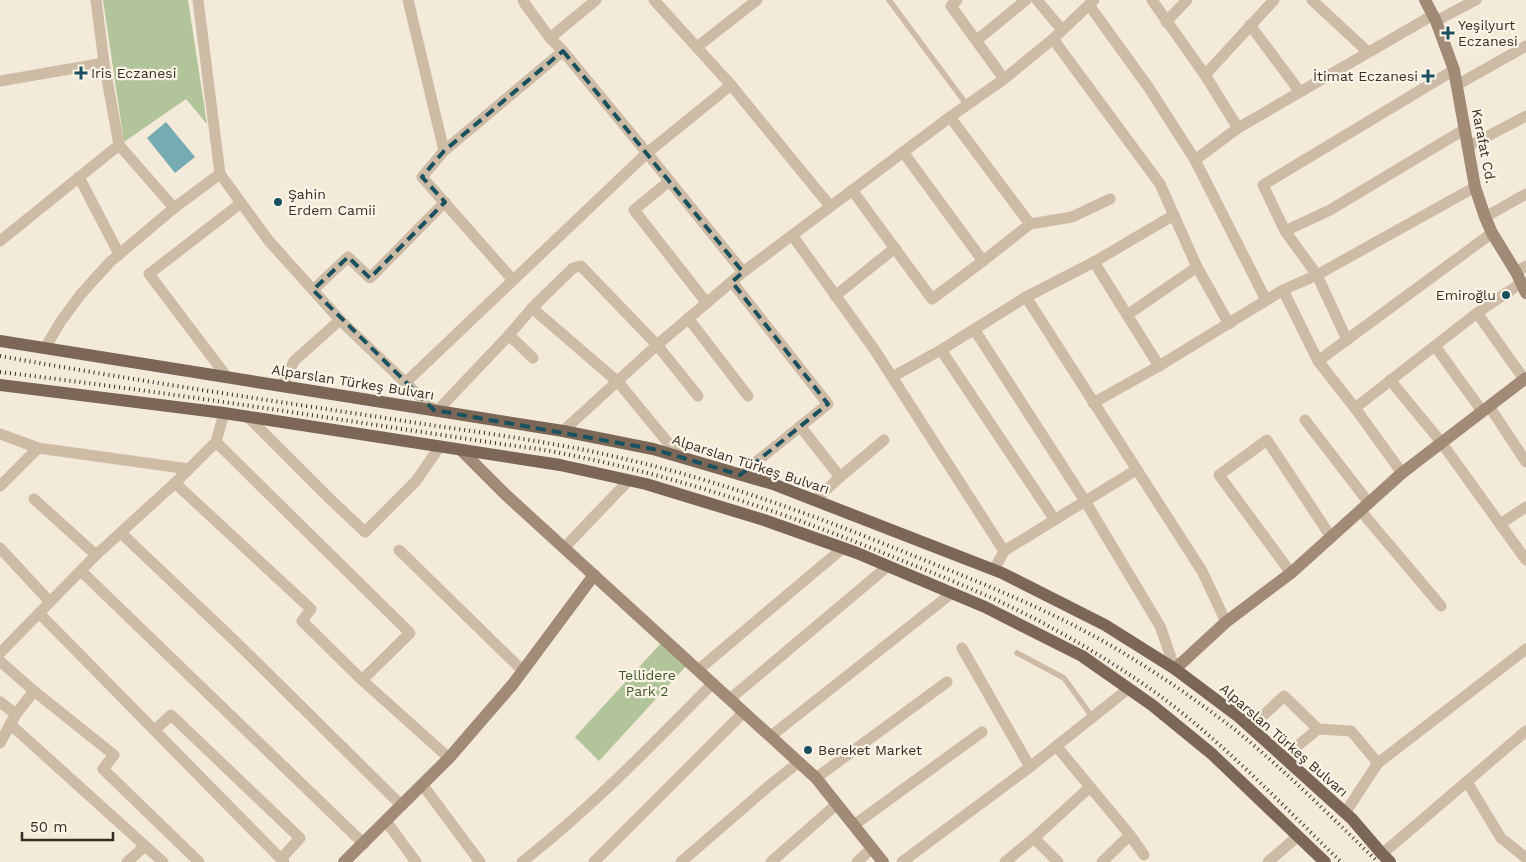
<svg xmlns="http://www.w3.org/2000/svg" width="1526" height="862" viewBox="0 0 1526 862" font-family="'Work Sans',sans-serif">
	<rect width="100%" height="100%" fill="#f4eada"/>
	<g fill="#b2c499">
		<polygon points="103,0 188,0 207,124 186,99 124,142"/>
		<polygon points="663,641 688,664 599,761 575,737"/>
	</g>
	<polygon fill="#77abb4" points="166,122 195,157 175,173 147,138"/>
	<g fill="none" stroke-linecap="round" stroke-linejoin="round">
		<g stroke="#cdbba5" stroke-width="5.5">
			<polyline points="889,0 967,105"/>
			<polyline points="1017,653 1064,678 1093,718"/>
		</g>
		<g stroke="#cdbba5" stroke-width="11">
			<polyline points="96,0 104,63 119,145 174,208"/>
			<polyline points="198,0 220,174 269,241 340,320 434,410"/>
			<polyline points="408,0 444,151"/>
			<polyline points="523,0 525,4 550,38"/>
			<polyline points="654,0 731,85 830,206"/>
			<polyline points="957,0 951,6 1004,79"/>
			<polyline points="1037,0 1062,30"/>
			<polyline points="1152,0 1205,75 1238,128"/>
			<polyline points="1312,0 1368,52"/>
			<polyline points="1089,5 1149,88 1195,160 1266,300"/>
			<polyline points="1436,21 1476,0"/>
			<polyline points="1166,22 1187,0"/>
			<polyline points="1250,25 1300,92"/>
			<polyline points="1053,39 1160,184 1197,267 1229,324"/>
			<polyline points="977,40 1026,0"/>
			<polyline points="697,47 757,0"/>
			<polyline points="563,51 647,153 731,85"/>
			<polyline points="1205,75 1274,0"/>
			<polyline points="0,81 104,63"/>
			<polyline points="1457,85 1526,46"/>
			<polyline points="950,117 1030,224"/>
			<polyline points="1467,147 1526,116"/>
			<polyline points="903,152 983,261"/>
			<polyline points="1195,160 1238,128 1433,15"/>
			<polyline points="79,177 119,254"/>
			<polyline points="668,182 634,210 706,302"/>
			<polyline points="852,190 932,299 983,261 1030,224 1072,217 1110,199"/>
			<polyline points="1485,217 1526,194"/>
			<polyline points="1285,231 1330,210 1465,129"/>
			<polyline points="792,235 874,349 1004,551 1136,470"/>
			<polyline points="0,241 119,145"/>
			<polyline points="1094,262 1159,366"/>
			<polyline points="1516,272 1526,266"/>
			<polyline points="513,280 422,177 444,151 563,51 550,38 596,0"/>
			<polyline points="732,282 828,404 740,475"/>
			<polyline points="313,290 348,257 370,278 445,202"/>
			<polyline points="1283,290 1318,361 1355,408 1402,473"/>
			<polyline points="835,296 895,248"/>
			<polyline points="1026,297 1202,571 1226,622"/>
			<polyline points="532,308 618,382 679,456"/>
			<polyline points="1477,313 1524,379"/>
			<polyline points="1127,315 1197,267"/>
			<polyline points="688,318 748,396"/>
			<polyline points="974,329 1085,501 1160,626 1175,669"/>
			<polyline points="509,335 533,358"/>
			<polyline points="1347,340 1317,275 1285,231 1263,185 1454,70"/>
			<polyline points="1435,346 1482,411"/>
			<polyline points="45,348 61,321 81,294 110,262 174,208 220,174"/>
			<polyline points="941,350 1055,520"/>
			<polyline points="1318,361 1492,233"/>
			<polyline points="227,377 149,274 241,203"/>
			<polyline points="892,377 941,350 1026,297 1094,262 1174,215"/>
			<polyline points="1390,380 1441,442 1526,560"/>
			<polyline points="405,383 647,153 743,272"/>
			<polyline points="282,386 294,361 340,320"/>
			<polyline points="1093,403 1159,366 1283,290 1317,275 1475,187"/>
			<polyline points="1489,406 1526,462"/>
			<polyline points="1355,408 1477,313 1521,283"/>
			<polyline points="438,410 509,335 532,308 573,268 581,266 657,345 698,396"/>
			<polyline points="247,416 329,498 365,532 416,481 440,446"/>
			<polyline points="1305,420 1369,503"/>
			<polyline points="800,426 840,477 815,500"/>
			<polyline points="563,431 657,345 743,272 950,117 1004,79 1053,39 1094,0"/>
			<polyline points="0,434 38,448 189,469"/>
			<polyline points="216,442 410,633 362,680"/>
			<polyline points="840,477 884,440"/>
			<polyline points="175,483 311,609 302,621 362,680 449,758"/>
			<polyline points="0,486 38,448"/>
			<polyline points="34,499 96,555"/>
			<polyline points="1360,510 1441,606"/>
			<polyline points="1500,524 1526,507"/>
			<polyline points="121,533 238,644 401,805"/>
			<polyline points="0,548 50,602"/>
			<polyline points="564,548 629,480"/>
			<polyline points="399,550 523,671"/>
			<polyline points="994,570 1004,551"/>
			<polyline points="81,571 364,844"/>
			<polyline points="1291,573 1219,475 1267,440 1331,537"/>
			<polyline points="39,613 284,862"/>
			<polyline points="962,648 1030,767"/>
			<polyline points="0,653 96,555 175,483 216,442 224,413"/>
			<polyline points="0,661 34,691 114,755 103,769 199,862"/>
			<polyline points="698,670 843,548"/>
			<polyline points="730,699 888,566"/>
			<polyline points="0,702 16,714"/>
			<polyline points="10,724 163,862"/>
			<polyline points="1251,727 1284,696 1318,729 1351,731 1378,763"/>
			<polyline points="155,730 171,715 300,838 281,859"/>
			<polyline points="771,736 952,593"/>
			<polyline points="0,743 16,714 34,691"/>
			<polyline points="1057,747 1130,835 1144,855"/>
			<polyline points="1284,757 1318,729"/>
			<polyline points="816,778 947,682"/>
			<polyline points="1467,782 1501,838 1526,858"/>
			<polyline points="422,784 480,862"/>
			<polyline points="1345,813 1378,763 1526,649"/>
			<polyline points="386,821 416,862"/>
			<polyline points="854,825 982,732"/>
			<polyline points="1382,854 1526,731"/>
			<polyline points="127,862 145,846"/>
			<path d="M 522,862 C 591,808 652,745 713,683"/>
			<polyline points="594,862 744,712"/>
			<polyline points="681,862 770,785 799,762"/>
			<polyline points="771,862 837,804"/>
			<polyline points="857,862 872,848"/>
			<polyline points="902,862 1030,767 1128,689"/>
			<polyline points="1005,862 1034,838"/>
			<polyline points="1058,862 1034,838 1090,787"/>
			<polyline points="1102,862 1130,835"/>
			<polyline points="1268,862 1298,836"/>
		</g>
		<g stroke="#a18a76" stroke-width="12">
			<polyline points="1425,0 1436,21 1454,70 1475,187 1485,217 1492,233 1516,272 1526,293"/>
			<polyline points="461,450 506,495 816,778 883,862"/>
			<polyline points="1175,669 1226,622 1291,573 1402,473 1526,378"/>
			<polyline points="344,862 449,758 513,684 594,575"/>
		</g>
		<g stroke="#7c6757" stroke-width="12">
			<polyline points="0,341 563,431 653,449 773,484 1002,573 1105,625 1175,669 1239,717 1352,819 1382,854 1390,862"/>
			<polyline points="0,385 224,413 560,465 646,484 764,520 857,553 985,607 1082,656 1152,705 1212,754 1325,862"/>
		</g>
		<g stroke="#382e27" stroke-width="4" stroke-dasharray="1 4" stroke-linecap="butt">
			<path d="M 0,356 C 126,379 253,398 379,417 C 439,427 499,434 558,445 C 588,450 617,457 646,464 C 742,488 834,523 924,560 C 999,590 1073,620 1141,664 C 1173,684 1204,706 1234,729 C 1285,770 1331,817 1378,862"/>
			<path d="M 0,372 C 117,386 233,403 350,421 C 396,428 442,435 488,442 C 512,446 536,448 560,453 C 678,476 792,515 903,561 C 931,572 958,583 985,595 C 1036,617 1086,646 1133,677 C 1208,726 1276,799 1341,862"/>
		</g>
	</g>
	<path fill="none" stroke="#19525e" stroke-width="4" stroke-dasharray="10 6" stroke-linejoin="round" d="M 563,51 L 743,272 L 732,282 L 828,404 L 740,475 L 653,449 L 434,410 L 313,290 L 348,257 L 370,278 L 445,202 L 422,177 L 444,151 Z"/>
	<g fill="#19525e" stroke="#fbf4e7" stroke-width="2">
		<path d="M1445.5 25.5h5v5h5v5h-5v5h-5v-5h-5v-5h5z"/>
		<path d="M78.5 65.5h5v5h5v5h-5v5h-5v-5h-5v-5h5z"/>
		<path d="M1425.5 68.5h5v5h5v5h-5v5h-5v-5h-5v-5h5z"/>
		<circle cx="278" cy="202" r="5"/>
		<circle cx="1506" cy="295" r="5"/>
		<circle cx="808" cy="750" r="5"/>
	</g>
	<g text-anchor="middle" stroke-width="4.5" stroke-linejoin="round" paint-order="stroke">
		<g font-size="14" fill="#382e27" stroke="#fbf4e7" text-anchor="start">
			<text x="1458" y="30">Yeşilyurt<tspan x="1458" dy="16">Eczanesi</tspan></text>
			<text x="91" y="78">Iris Eczanesi</text>
			<text x="1418" y="81" text-anchor="end">İtimat Eczanesi</text>
			<text x="288" y="199">Şahin<tspan x="288" dy="16">Erdem Camii</tspan></text>
			<text x="1496" y="300" text-anchor="end">Emiroğlu</text>
			<text x="818" y="755">Bereket Market</text>
		</g>
		<g font-size="14" fill="#382e27" stroke="#fbf4e7">
			<text transform="translate(1484 146) rotate(79)" y="5">Karafat Cd.</text>
			<text transform="translate(353 382) rotate(9)" y="5">Alparslan Türkeş Bulvarı</text>
			<text transform="translate(751 464) rotate(18)" y="5">Alparslan Türkeş Bulvarı</text>
			<text transform="translate(1284 740) rotate(41)" y="5">Alparslan Türkeş Bulvarı</text>
		</g>
		<g font-size="14" fill="#425929" stroke="#fbf4e7">
			<text x="647" y="680">Tellidere<tspan x="647" dy="16">Park 2</tspan></text>
		</g>
	</g>
	<path d="M22 832v8h91v-8" fill="none" stroke="#382e27" stroke-width="2.5"/>
	<text x="30" y="832" font-size="15" fill="#382e27" stroke="#fbf4e7" stroke-width="4" paint-order="stroke">50 m</text>
</svg>
